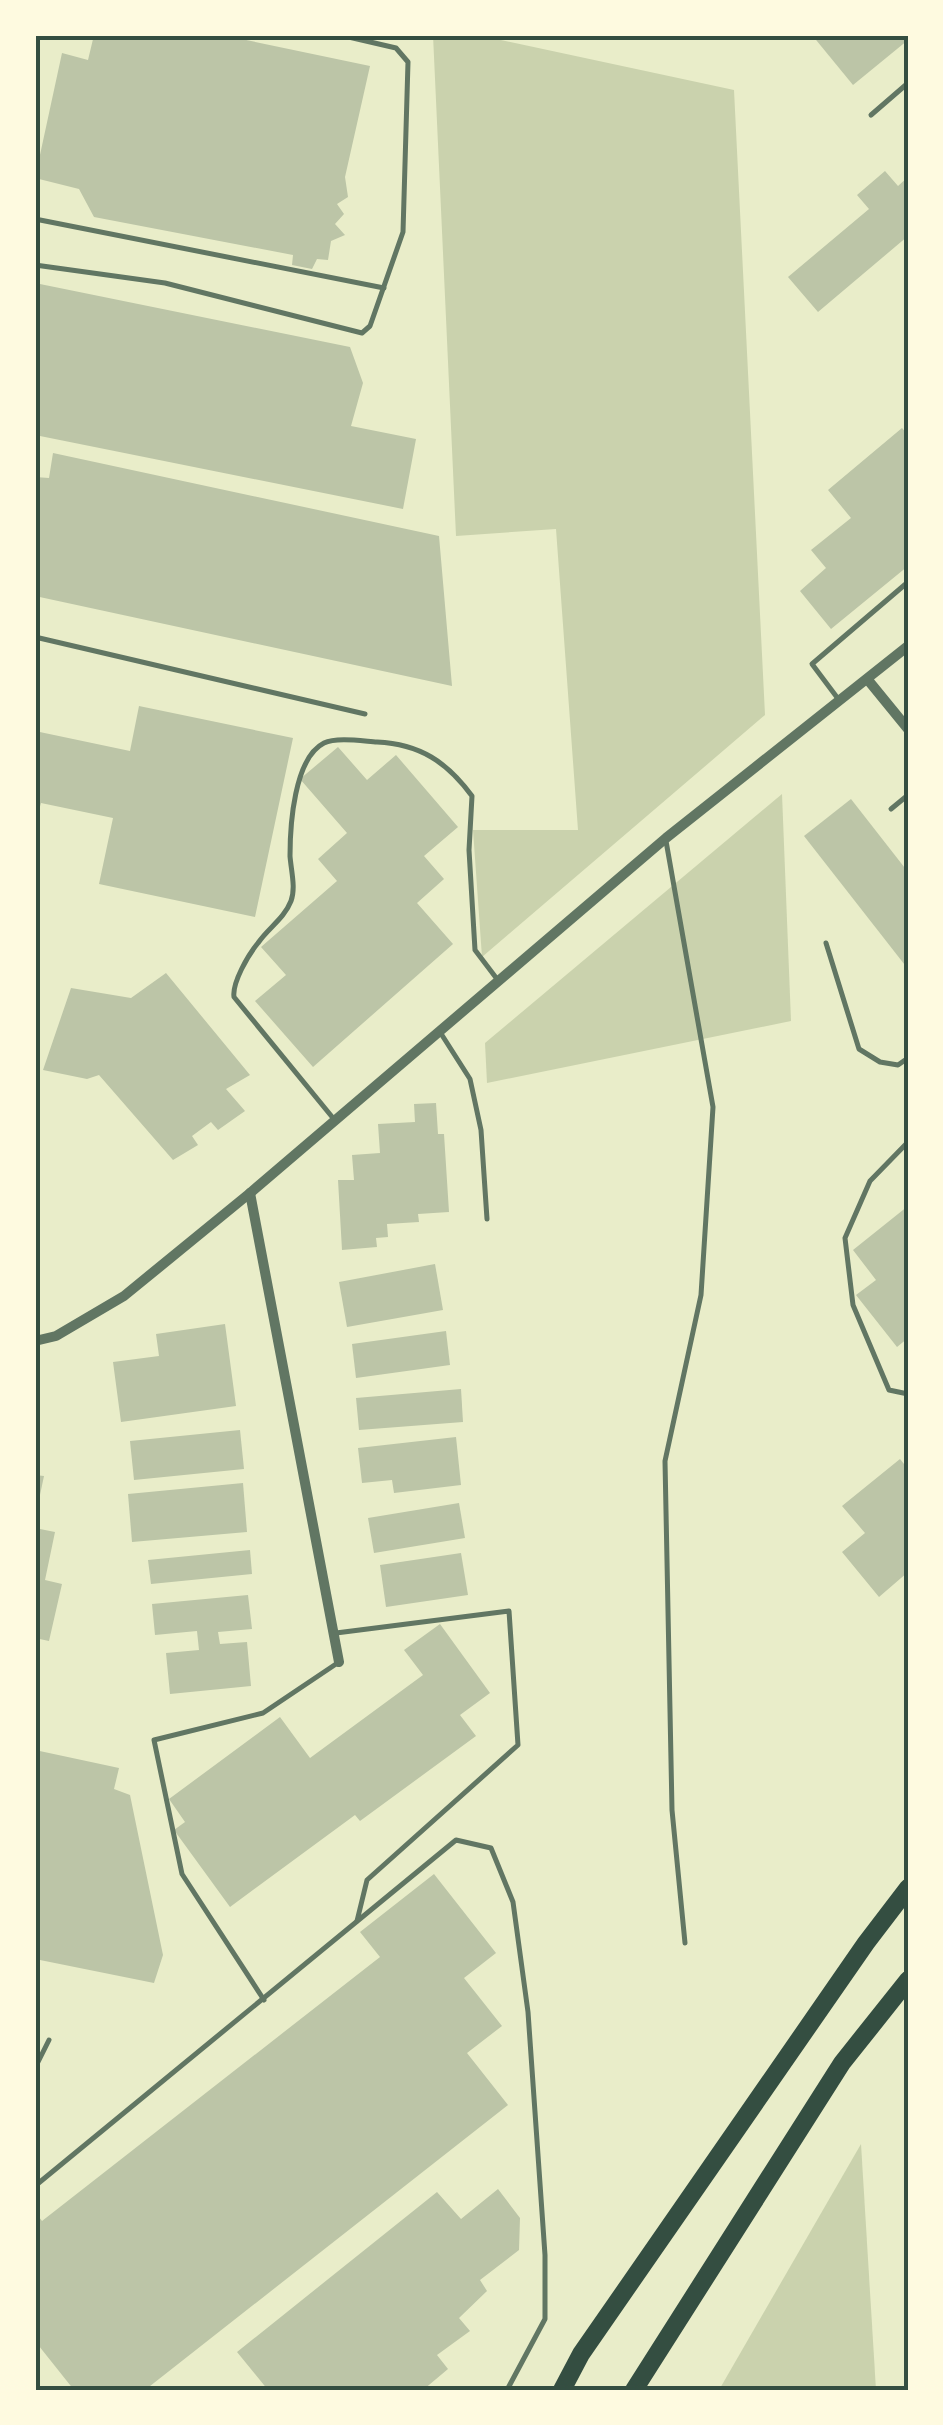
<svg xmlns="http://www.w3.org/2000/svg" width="943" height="2425" viewBox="0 0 943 2425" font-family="'DM Sans',sans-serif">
	<rect width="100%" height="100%" fill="#e9edc9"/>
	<g fill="#cad2ad">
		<polygon points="433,35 478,35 734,90 765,715 482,957 473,830 578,830 556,529 456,536"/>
		<polygon points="782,794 791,1021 487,1083 485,1043"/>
		<polygon points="861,2144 876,2390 719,2390"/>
	</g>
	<g fill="#bcc5a7">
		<polygon points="94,35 222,35 370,66 345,177 348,197 337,204 344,214 335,224 345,235 331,241 328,260 317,259 312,269 292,265 293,255 94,217 79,189 35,178 62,53 88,60"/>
		<polygon points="812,35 908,35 908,40 853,85"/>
		<polygon points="885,171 898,186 908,177 908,236 818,312 788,277 869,209 857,195"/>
		<polygon points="35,283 350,347 363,383 351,426 416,439 403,509 35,435"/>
		<polygon points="902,428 908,435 908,566 831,629 800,591 826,568 811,550 851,518 828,490"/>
		<polygon points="53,453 439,536 452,686 35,596 35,477 49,478"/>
		<polygon points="139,706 293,738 255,917 99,884 113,818 41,803 35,825 35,731 130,751"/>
		<polygon points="338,747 367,780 396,755 458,827 424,856 444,879 417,903 453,944 313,1067 255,1001 286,975 261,947 337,881 318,859 347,833 300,779"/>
		<polygon points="851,799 908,872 908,969 804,836"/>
		<polygon points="166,973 250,1075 226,1089 245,1111 218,1130 211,1122 192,1136 198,1145 173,1160 99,1075 87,1079 43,1070 71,988 131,998"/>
		<polygon points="436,1103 438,1134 444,1134 449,1212 418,1214 419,1222 387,1224 388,1237 376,1238 377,1247 342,1250 338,1180 354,1180 352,1155 380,1153 378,1124 415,1122 414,1104"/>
		<polygon points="908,1206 908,1338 897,1347 856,1295 876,1280 853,1250"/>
		<polygon points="435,1264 443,1310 347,1327 339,1282"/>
		<polygon points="225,1324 236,1406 121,1422 113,1362 159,1356 156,1334"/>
		<polygon points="446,1331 450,1365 356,1378 352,1344"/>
		<polygon points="461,1389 463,1422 359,1430 356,1398"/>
		<polygon points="240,1430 244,1469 134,1480 130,1441"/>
		<polygon points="456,1437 461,1485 394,1493 392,1480 362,1483 358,1448"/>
		<polygon points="900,1459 908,1469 908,1572 879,1597 842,1552 865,1533 842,1506"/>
		<polygon points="35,1475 44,1476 37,1509 35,1509"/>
		<polygon points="243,1483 247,1532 132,1542 128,1494"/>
		<polygon points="459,1503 465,1538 374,1553 368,1518"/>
		<polygon points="35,1528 55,1532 45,1580 62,1584 49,1641 35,1638"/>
		<polygon points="250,1550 252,1574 151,1584 148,1560"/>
		<polygon points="461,1553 468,1595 386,1607 380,1565"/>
		<polygon points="248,1595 252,1629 218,1632 220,1644 247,1642 251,1686 170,1694 166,1653 199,1650 197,1631 155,1635 152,1604"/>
		<polygon points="440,1624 490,1693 460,1715 476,1736 360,1821 355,1815 230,1907 174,1830 185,1822 169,1799 280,1717 310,1758 423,1675 404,1650"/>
		<polygon points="35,1750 119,1768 114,1789 130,1795 163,1955 154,1983 35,1959"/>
		<polygon points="434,1874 496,1953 464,1978 502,2026 467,2053 508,2105 145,2390 74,2390 35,2341 35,2212 42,2221 380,1957 360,1932"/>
		<polygon points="498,2189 520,2218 519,2250 480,2280 487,2291 459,2318 470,2331 437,2355 448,2369 423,2390 268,2390 237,2352 437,2192 461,2219"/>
	</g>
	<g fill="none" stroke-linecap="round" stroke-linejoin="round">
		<g stroke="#617663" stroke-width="5">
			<polyline points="871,115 908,83"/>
			<polyline points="35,219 384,288"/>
			<polyline points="35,265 165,283 362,333 370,326 403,232 408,62 396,48 340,35"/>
			<polyline points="35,637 365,714"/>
			<polyline points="839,700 812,664 908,582"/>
			<polyline points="891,809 908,795"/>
			<polyline points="666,841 713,1107 701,1295 665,1461 672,1810 685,1943"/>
			<polyline points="826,943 859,1049 880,1062 898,1065 908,1058"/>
			<polyline points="440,1032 470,1079 481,1130 487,1219"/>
			<path d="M 333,1118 L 234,997 C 232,983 248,955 258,943 C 268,928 284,919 291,901 C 296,888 291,870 290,856 C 290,826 294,758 324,743 C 336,737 362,741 377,742 C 420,744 447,762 472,796 L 469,850 L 475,950 L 497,979"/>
			<polyline points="908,1142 870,1181 845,1238 853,1305 889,1390 908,1394"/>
			<polyline points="336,1633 509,1611 518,1745 367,1880 357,1921"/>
			<polyline points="264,2000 182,1874 154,1740 263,1713 339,1662"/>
			<polyline points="35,2068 49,2040"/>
			<polyline points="35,2186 456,1840 491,1848 513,1902 528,2012 545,2255 545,2319 507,2390"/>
		</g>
		<g stroke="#617663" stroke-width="10">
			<polyline points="868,680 908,729"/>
			<polyline points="250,1193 339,1662"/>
			<polyline points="35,1341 56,1336 124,1296 250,1193 666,838 908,646"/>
		</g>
		<g stroke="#344e41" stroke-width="18">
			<polyline points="562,2390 581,2354 866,1943 908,1888"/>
			<polyline points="634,2390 842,2063 908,1980"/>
		</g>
	</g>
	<rect width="943" height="2425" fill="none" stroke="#fefae0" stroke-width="75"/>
	<rect x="38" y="38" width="868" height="2350" fill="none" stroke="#344e41" stroke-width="4"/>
</svg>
